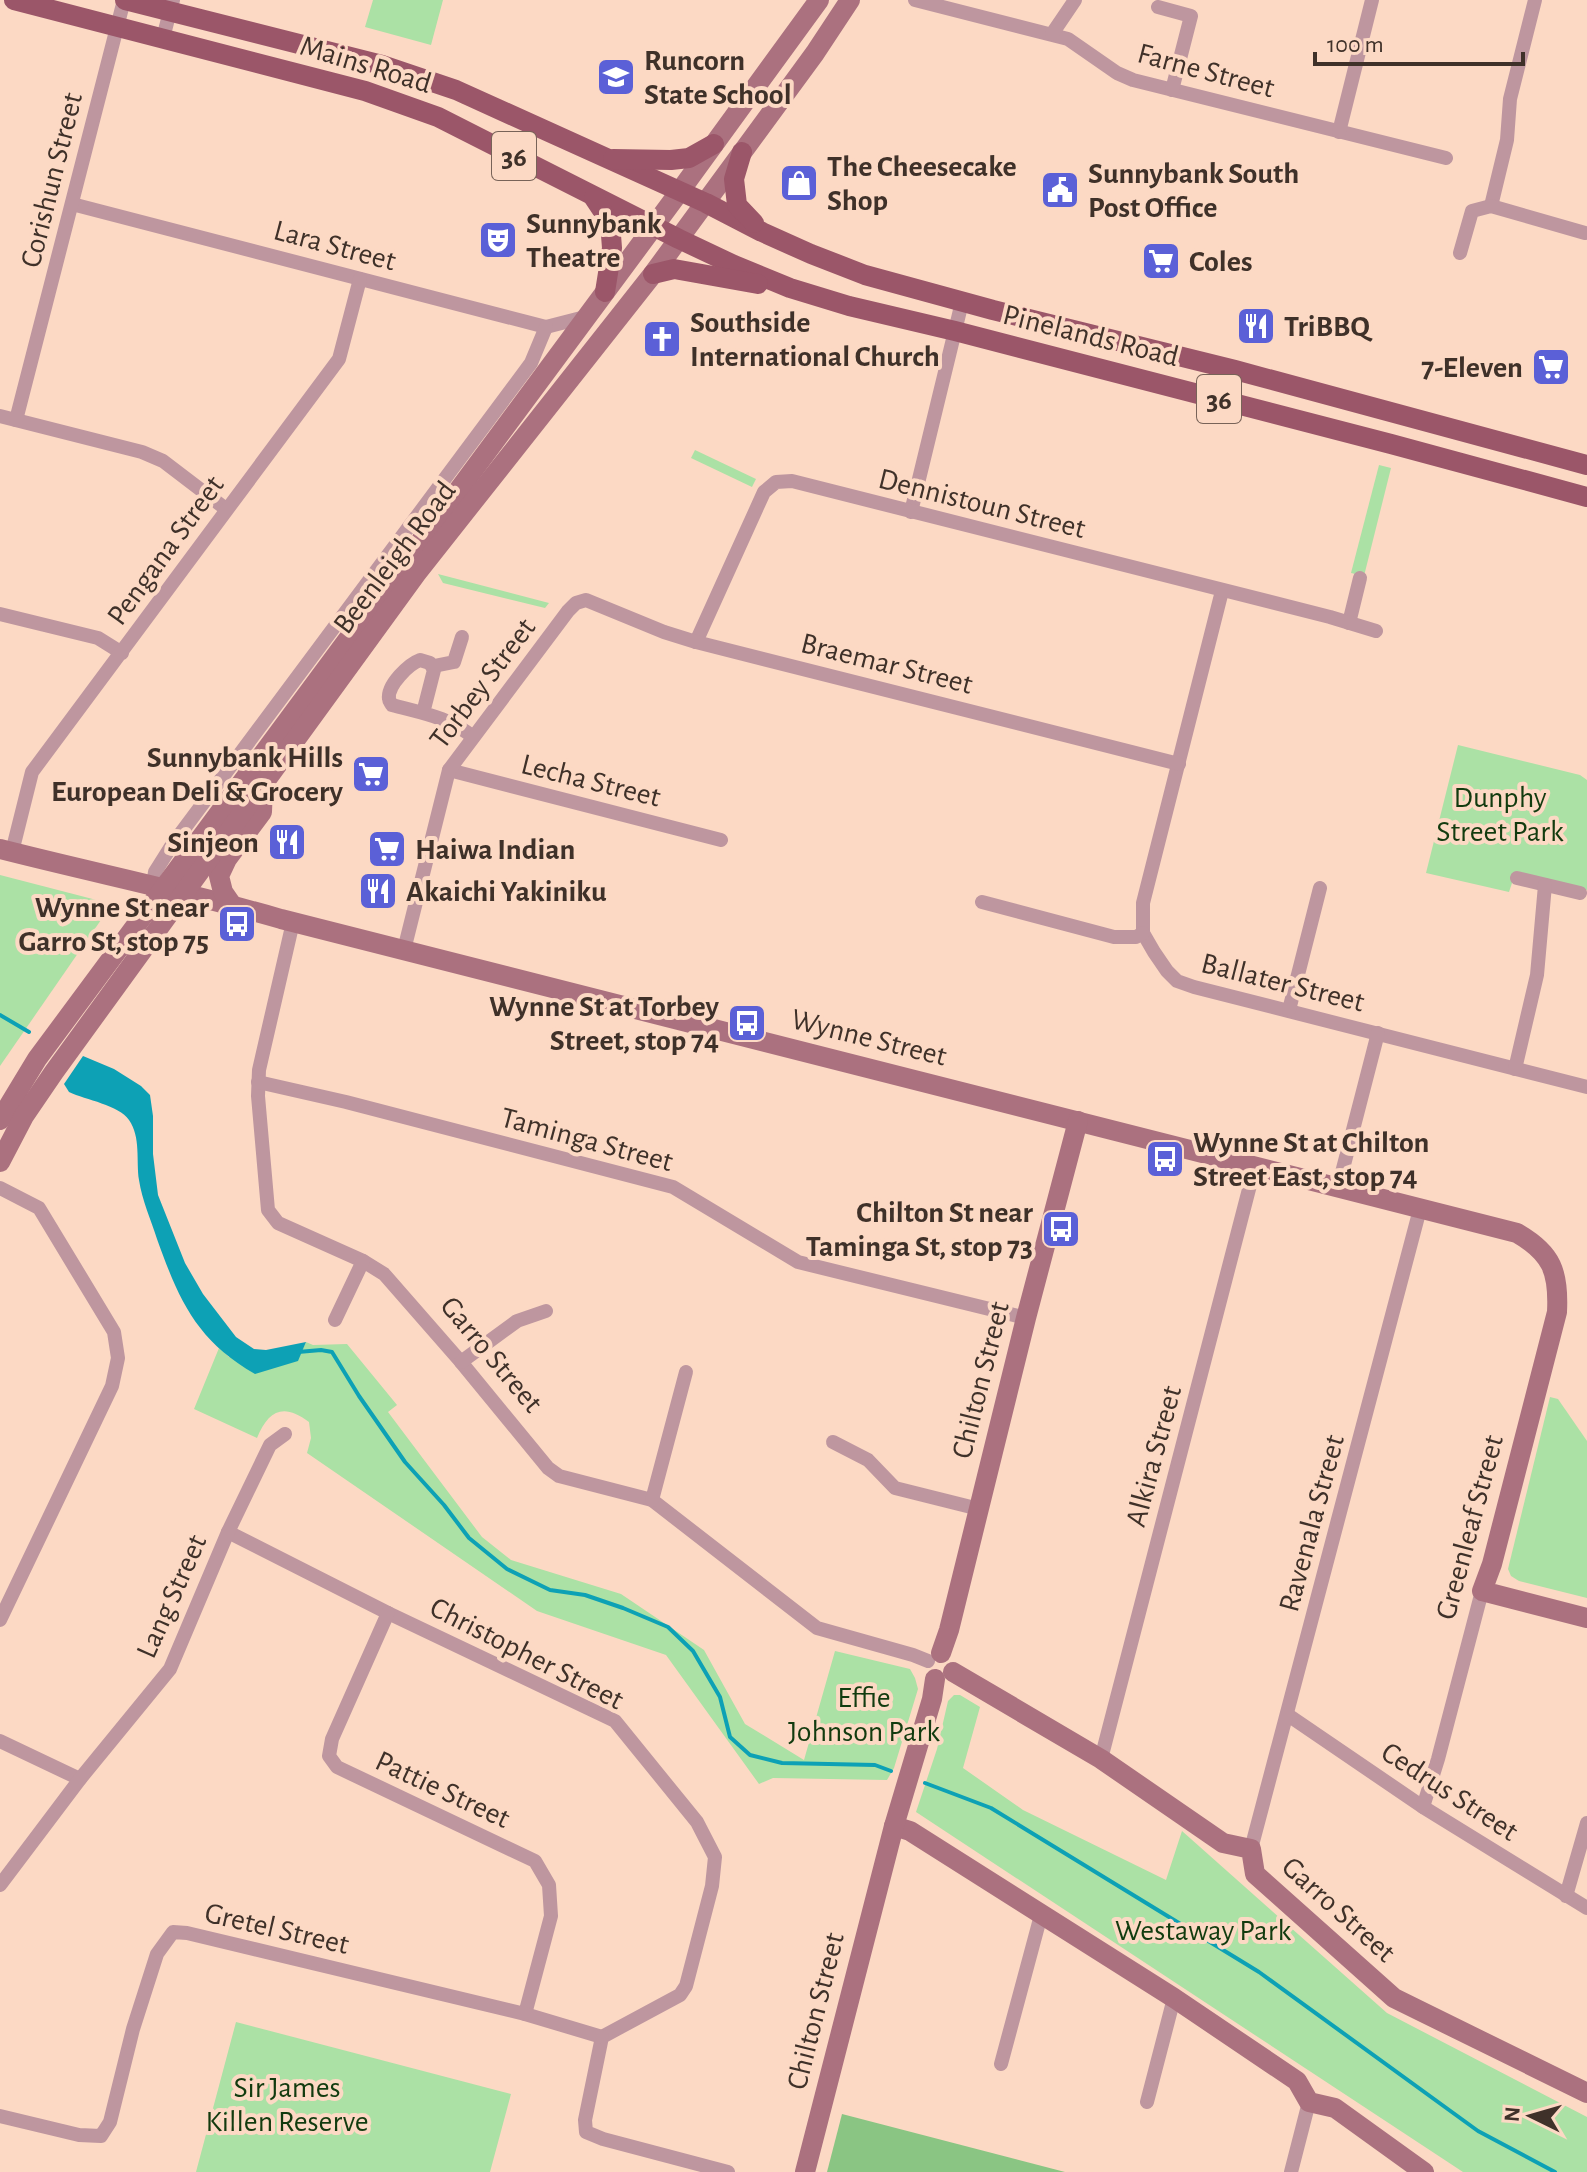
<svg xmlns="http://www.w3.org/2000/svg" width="1587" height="2172" viewBox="0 0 1587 2172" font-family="'Alegreya Sans',sans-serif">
	<rect width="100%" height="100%" fill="#fcd9c4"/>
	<g fill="#abe1a5">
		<polygon points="373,0 443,0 431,45 365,27"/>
		<polygon points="695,450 756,479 752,487 691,458"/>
		<polygon points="1379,465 1391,468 1364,576 1351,573"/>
		<polygon points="438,574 549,603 545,608 443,583"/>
		<polygon points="1458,745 1580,775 1587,780 1587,890 1516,871 1509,892 1426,873"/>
		<polygon points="0,875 112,904 0,1066"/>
		<path d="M 306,1342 L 313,1345 L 347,1344 L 397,1405 L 388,1412 L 482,1537 L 511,1560 L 621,1594 L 704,1650 L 745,1724 L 804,1760 L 835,1651 L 910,1669 L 915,1678 L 918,1689 L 894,1768 L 887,1780 L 773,1778 L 759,1784 L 666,1655 L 537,1611 L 307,1453 L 311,1438 L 309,1422 C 283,1402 268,1411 257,1438 L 194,1409 L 219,1348 L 229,1357 L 297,1361 Z"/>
		<polygon points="1550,1397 1558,1399 1587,1441 1587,1598 1519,1581 1511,1576 1508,1569"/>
		<polygon points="954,1695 960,1695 980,1707 963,1768 1023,1810 1166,1880 1182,1831 1387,2013 1587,2117 1587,2172 1463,2172 916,1812 937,1749 948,1701"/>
		<polygon points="236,2022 511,2094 490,2172 196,2172"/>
	</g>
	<polygon fill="#8ac583" points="842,2114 1065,2172 827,2172"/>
	<path fill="#0da1b5" d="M 83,1056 L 114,1069 L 141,1086 L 150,1095 L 153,1116 L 153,1154 L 158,1195 L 185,1263 L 203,1294 L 236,1337 L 254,1349 L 266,1350 L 306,1342 L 298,1361 L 255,1374 C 196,1340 179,1300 157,1239 C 151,1220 142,1200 139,1180 C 136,1161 141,1137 129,1120 C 119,1105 86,1100 69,1092 L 64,1084 Z"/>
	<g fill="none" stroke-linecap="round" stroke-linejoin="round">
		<g stroke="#0da1b5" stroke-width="4">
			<polyline points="0,1015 29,1032"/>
			<polyline points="298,1352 321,1350 332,1352 359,1396 405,1462 444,1505 469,1538 507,1569 550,1590 585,1595 623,1608 668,1627 693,1651 720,1697 730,1737 750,1755 782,1763 875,1765 891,1771"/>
			<polyline points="925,1783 991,1808 1259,1972 1478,2131 1555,2172"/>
		</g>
		<g stroke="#be969f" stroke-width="14">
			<polyline points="915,0 1068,39 1117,73 1133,80 1446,158"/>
			<polyline points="1158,7 1191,16 1172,90"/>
			<polyline points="1052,34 1075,0"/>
			<polyline points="163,38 173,0"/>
			<polyline points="1339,132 1372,0"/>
			<polyline points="72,204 546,327 585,317"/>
			<polyline points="1491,206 1507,140 1510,99 1535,0"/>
			<polyline points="1460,253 1472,211 1491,206 1585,233"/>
			<polyline points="0,416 142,452 163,461 226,509"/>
			<polyline points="16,420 124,0"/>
			<polyline points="911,512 962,302"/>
			<polyline points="1222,591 1143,903 1143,933 1154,952 1167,971 1177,981 1194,987 1587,1087"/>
			<polyline points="0,614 98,638 122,653"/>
			<polyline points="1349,623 1360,578"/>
			<polyline points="696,642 764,492 776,482 792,481 1330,617 1376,631"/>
			<polyline points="434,666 454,662 462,637"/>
			<path d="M 423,713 L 434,670 L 430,663 L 420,660 C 409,664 387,685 389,699 C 389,701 391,703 392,705 C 421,713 449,717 473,737"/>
			<polyline points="449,770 721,840"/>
			<polyline points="12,852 32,772 339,359 360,279"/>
			<polyline points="1517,878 1580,893"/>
			<polyline points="152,891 155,872 172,845 531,363 546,327"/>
			<polyline points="982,902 1114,937 1136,937 1143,933"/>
			<polyline points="293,922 259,1070 258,1096 268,1210 278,1223 363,1261 384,1274 461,1362 548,1468 559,1476 652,1500 817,1628 913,1655 928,1661"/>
			<polyline points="404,950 449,770 568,611 576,603 586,600 664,632 696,642 1179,764"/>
			<polyline points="1289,1010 1320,888"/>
			<polyline points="1515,1069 1537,975 1545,885"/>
			<polyline points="258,1082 346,1102 673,1187 798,1262 1026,1318"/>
			<polyline points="0,1188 39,1208 114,1332 118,1358 112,1386 0,1620"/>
			<polyline points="1338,1188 1378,1033"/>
			<polyline points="335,1320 363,1261"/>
			<polyline points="461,1362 517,1321 546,1311"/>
			<polyline points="833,1442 868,1460 895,1488 979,1509"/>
			<polyline points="652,1500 686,1372"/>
			<polyline points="228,1532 388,1613 615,1721 697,1822 715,1857 712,1886 686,1986 680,1995 602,2037 585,2120 586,2132 603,2139 728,2172"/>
			<polyline points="388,1613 332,1739 329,1756 337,1767 535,1861 549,1885 551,1916 525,2014"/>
			<polyline points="1288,1715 1423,1807 1587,1908"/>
			<polyline points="0,1741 80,1779"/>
			<polyline points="1101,1759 1255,1166"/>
			<polyline points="1423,1807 1438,1759 1482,1591"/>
			<polyline points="1251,1849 1420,1209"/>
			<polyline points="0,1885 80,1779 170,1669 228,1532 270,1445 285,1434"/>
			<polyline points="1566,1896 1587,1823"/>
			<polyline points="1001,2064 1041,1915"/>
			<polyline points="1147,2102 1174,1998"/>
			<polyline points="0,2116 79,2135 101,2136 110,2122 133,2029 157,1954 173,1932 187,1933 525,2014 602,2037"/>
			<polyline points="1291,2172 1309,2102"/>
		</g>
		<g stroke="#ab717f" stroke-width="20">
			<path d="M 0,849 C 94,873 188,892 281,919 L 1517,1233 C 1552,1253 1559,1272 1557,1312 L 1492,1564 L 1482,1591 L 1587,1618"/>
			<polyline points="232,905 223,892 219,876 227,859 262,812 263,785"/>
			<polyline points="0,1120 37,1059 680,191 819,0"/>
			<polyline points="0,1162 24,1116 54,1072 416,574 653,274 815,53 850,0"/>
			<polyline points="941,1653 949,1630 1026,1318 1078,1121"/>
			<polyline points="953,1672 1101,1759 1223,1843 1251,1849 1255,1874 1394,1998 1587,2093"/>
			<polyline points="894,1826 910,1831 1174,1998 1297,2081 1309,2102 1335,2108 1424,2172"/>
			<polyline points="805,2172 894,1826 932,1699 935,1679"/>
		</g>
		<g stroke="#9b5669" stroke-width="20">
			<polyline points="14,0 365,91 438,117 679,239 734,265 790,288 849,306 955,331 1391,444 1587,497"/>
			<polyline points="125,0 382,65 456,90 706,203 762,232 811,254 865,275 993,310 1235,370 1587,465"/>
			<polyline points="742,152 734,179 737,205 754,223"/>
			<polyline points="613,159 671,160 689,158 714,144"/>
			<polyline points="594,198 610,222 612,248 605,292"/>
			<polyline points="653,274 674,269 758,284"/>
		</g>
	</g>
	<defs>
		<symbol id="school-square" viewBox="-11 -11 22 22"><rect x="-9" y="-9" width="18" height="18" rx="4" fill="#5b60d7" stroke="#fcd9c4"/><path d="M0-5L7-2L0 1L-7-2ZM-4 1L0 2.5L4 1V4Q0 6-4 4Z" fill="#fff"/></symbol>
		<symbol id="shop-square" viewBox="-11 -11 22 22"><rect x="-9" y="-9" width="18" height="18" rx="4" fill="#5b60d7" stroke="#fcd9c4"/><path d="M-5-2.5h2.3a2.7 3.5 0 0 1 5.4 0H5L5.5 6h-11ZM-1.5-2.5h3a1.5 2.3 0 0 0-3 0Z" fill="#fff"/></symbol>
		<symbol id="civic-square" viewBox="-11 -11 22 22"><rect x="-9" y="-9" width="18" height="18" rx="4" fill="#5b60d7" stroke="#fcd9c4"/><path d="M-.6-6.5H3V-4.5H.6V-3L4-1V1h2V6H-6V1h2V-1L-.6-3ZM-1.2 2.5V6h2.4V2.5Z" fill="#fff"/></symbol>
		<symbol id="theatre-square" viewBox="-11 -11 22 22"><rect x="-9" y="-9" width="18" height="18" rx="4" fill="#5b60d7" stroke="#fcd9c4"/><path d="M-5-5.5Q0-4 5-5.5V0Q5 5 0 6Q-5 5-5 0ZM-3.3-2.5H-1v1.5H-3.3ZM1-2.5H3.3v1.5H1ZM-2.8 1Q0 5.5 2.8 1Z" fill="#fff"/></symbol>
		<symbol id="supermarket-square" viewBox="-11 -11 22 22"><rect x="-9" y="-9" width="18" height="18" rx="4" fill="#5b60d7" stroke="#fcd9c4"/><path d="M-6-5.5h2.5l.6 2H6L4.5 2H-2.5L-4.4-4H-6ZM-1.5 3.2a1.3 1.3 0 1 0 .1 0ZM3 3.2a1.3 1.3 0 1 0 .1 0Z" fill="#fff"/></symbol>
		<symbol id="restaurant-square" viewBox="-11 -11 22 22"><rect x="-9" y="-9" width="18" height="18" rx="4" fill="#5b60d7" stroke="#fcd9c4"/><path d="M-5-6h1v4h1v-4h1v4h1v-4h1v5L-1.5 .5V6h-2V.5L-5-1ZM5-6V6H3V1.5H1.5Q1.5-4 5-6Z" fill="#fff"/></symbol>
		<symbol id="church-square" viewBox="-11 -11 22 22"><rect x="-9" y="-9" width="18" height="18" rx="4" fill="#5b60d7" stroke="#fcd9c4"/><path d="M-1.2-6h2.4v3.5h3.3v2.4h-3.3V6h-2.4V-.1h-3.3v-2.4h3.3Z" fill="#fff"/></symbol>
		<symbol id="bus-square" viewBox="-11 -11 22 22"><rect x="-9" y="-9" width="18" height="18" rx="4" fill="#5b60d7" stroke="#fcd9c4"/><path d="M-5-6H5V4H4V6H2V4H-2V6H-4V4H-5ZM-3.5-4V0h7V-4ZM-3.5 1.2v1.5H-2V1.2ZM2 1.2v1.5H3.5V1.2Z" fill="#fff"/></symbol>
	</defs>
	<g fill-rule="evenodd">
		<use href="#school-square" x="594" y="55" width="44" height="44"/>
		<use href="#shop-square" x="777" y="161" width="44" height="44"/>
		<use href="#civic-square" x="1038" y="168" width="44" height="44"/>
		<use href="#theatre-square" x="476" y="218" width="44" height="44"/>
		<use href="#supermarket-square" x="1139" y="239" width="44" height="44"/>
		<use href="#restaurant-square" x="1234" y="304" width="44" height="44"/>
		<use href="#church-square" x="640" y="317" width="44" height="44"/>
		<use href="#supermarket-square" x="1529" y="345" width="44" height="44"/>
		<use href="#supermarket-square" x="349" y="752" width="44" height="44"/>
		<use href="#restaurant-square" x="265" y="820" width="44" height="44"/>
		<use href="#supermarket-square" x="365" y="827" width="44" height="44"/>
		<use href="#restaurant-square" x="356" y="869" width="44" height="44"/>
		<use href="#bus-square" x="215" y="902" width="44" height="44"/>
		<use href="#bus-square" x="725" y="1001" width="44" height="44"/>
		<use href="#bus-square" x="1143" y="1137" width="44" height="44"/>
		<use href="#bus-square" x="1039" y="1207" width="44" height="44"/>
	</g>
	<g text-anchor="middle" stroke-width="8" stroke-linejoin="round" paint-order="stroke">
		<g fill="#fcd9c4" stroke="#786358" stroke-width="2">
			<rect x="492" y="132" width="44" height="48" rx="6"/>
			<rect x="1197" y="375" width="44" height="48" rx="6"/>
		</g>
		<g font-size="28" font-weight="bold" fill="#3f3129">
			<text x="514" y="166">36</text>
			<text x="1219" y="409">36</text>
		</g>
		<g font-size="30" font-weight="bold" fill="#3f3129" stroke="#fcd9c4" text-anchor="start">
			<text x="644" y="70">Runcorn<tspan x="644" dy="34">State School</tspan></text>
			<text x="827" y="176">The Cheesecake<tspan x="827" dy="34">Shop</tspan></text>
			<text x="1088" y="183">Sunnybank South<tspan x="1088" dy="34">Post Office</tspan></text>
			<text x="526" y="233">Sunnybank<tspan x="526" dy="34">Theatre</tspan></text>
			<text x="1189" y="271">Coles</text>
			<text x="690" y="332">Southside<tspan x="690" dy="34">International Church</tspan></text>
			<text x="1284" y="336">TriBBQ</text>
			<text x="1523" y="377" text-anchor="end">7-Eleven</text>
			<text x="343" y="767" text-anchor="end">Sunnybank Hills<tspan x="343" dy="34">European Deli &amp; Grocery</tspan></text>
			<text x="259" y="852" text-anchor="end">Sinjeon</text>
			<text x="415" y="859">Haiwa Indian</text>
			<text x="406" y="901">Akaichi Yakiniku</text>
			<text x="209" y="917" text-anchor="end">Wynne St near<tspan x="209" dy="34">Garro St, stop 75</tspan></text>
			<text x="719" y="1016" text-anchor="end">Wynne St at Torbey<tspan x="719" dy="34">Street, stop 74</tspan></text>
			<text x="1193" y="1152">Wynne St at Chilton<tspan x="1193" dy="34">Street East, stop 74</tspan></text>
			<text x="1033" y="1222" text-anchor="end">Chilton St near<tspan x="1033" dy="34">Taminga St, stop 73</tspan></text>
		</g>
		<g font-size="30" fill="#3f3129" stroke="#fcd9c4">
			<text transform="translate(366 64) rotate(17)" y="10">Mains Road</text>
			<text transform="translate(1206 70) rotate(15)" y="10">Farne Street</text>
			<text transform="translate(51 180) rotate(-76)" y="10">Corishun Street</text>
			<text transform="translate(335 245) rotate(15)" y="10">Lara Street</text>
			<text transform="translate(1091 335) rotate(14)" y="10">Pinelands Road</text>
			<text transform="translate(982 503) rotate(14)" y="10">Dennistoun Street</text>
			<text transform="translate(165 550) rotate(-54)" y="10">Pengana Street</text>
			<text transform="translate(394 557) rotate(-53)" y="10">Beenleigh Road</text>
			<text transform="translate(887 663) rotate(14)" y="10">Braemar Street</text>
			<text transform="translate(482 683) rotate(-53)" y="10">Torbey Street</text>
			<text transform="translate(591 780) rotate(14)" y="10">Lecha Street</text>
			<text transform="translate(1283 982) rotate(14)" y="10">Ballater Street</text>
			<text transform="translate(869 1037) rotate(14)" y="10">Wynne Street</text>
			<text transform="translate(587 1139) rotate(15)" y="10">Taminga Street</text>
			<text transform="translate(492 1354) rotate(50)" y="10">Garro Street</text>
			<text transform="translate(980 1380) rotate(-76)" y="10">Chilton Street</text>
			<text transform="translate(1153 1456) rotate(-75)" y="10">Alkira Street</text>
			<text transform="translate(1311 1523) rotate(-75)" y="10">Ravenala Street</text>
			<text transform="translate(1469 1527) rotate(-75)" y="10">Greenleaf Street</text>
			<text transform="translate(171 1596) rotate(-66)" y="10">Lang Street</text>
			<text transform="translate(527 1653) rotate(27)" y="10">Christopher Street</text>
			<text transform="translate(443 1789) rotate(25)" y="10">Pattie Street</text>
			<text transform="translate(1450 1791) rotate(33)" y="10">Cedrus Street</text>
			<text transform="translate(1339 1909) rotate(42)" y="10">Garro Street</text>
			<text transform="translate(277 1928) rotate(13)" y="10">Gretel Street</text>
			<text transform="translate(815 2011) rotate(-76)" y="10">Chilton Street</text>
		</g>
		<g font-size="30" fill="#123b0f" stroke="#fcd9c4">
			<text x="1500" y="807">Dunphy<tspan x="1500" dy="34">Street Park</tspan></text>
			<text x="864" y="1707">Effie<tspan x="864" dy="34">Johnson Park</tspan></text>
			<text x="1203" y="1940">Westaway Park</text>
			<text x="287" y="2097">Sir James<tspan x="287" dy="34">Killen Reserve</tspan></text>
		</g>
	</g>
	<g transform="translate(1531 2116) rotate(275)" stroke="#fcd9c4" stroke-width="6" paint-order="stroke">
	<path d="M0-6L14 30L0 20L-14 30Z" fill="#3f3129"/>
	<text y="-12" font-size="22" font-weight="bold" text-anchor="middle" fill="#3f3129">N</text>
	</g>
	<path d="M1315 52v12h208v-12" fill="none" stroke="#3f3129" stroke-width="4"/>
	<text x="1327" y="52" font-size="24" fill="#3f3129" stroke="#fcd9c4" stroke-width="6" paint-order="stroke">100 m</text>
</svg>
